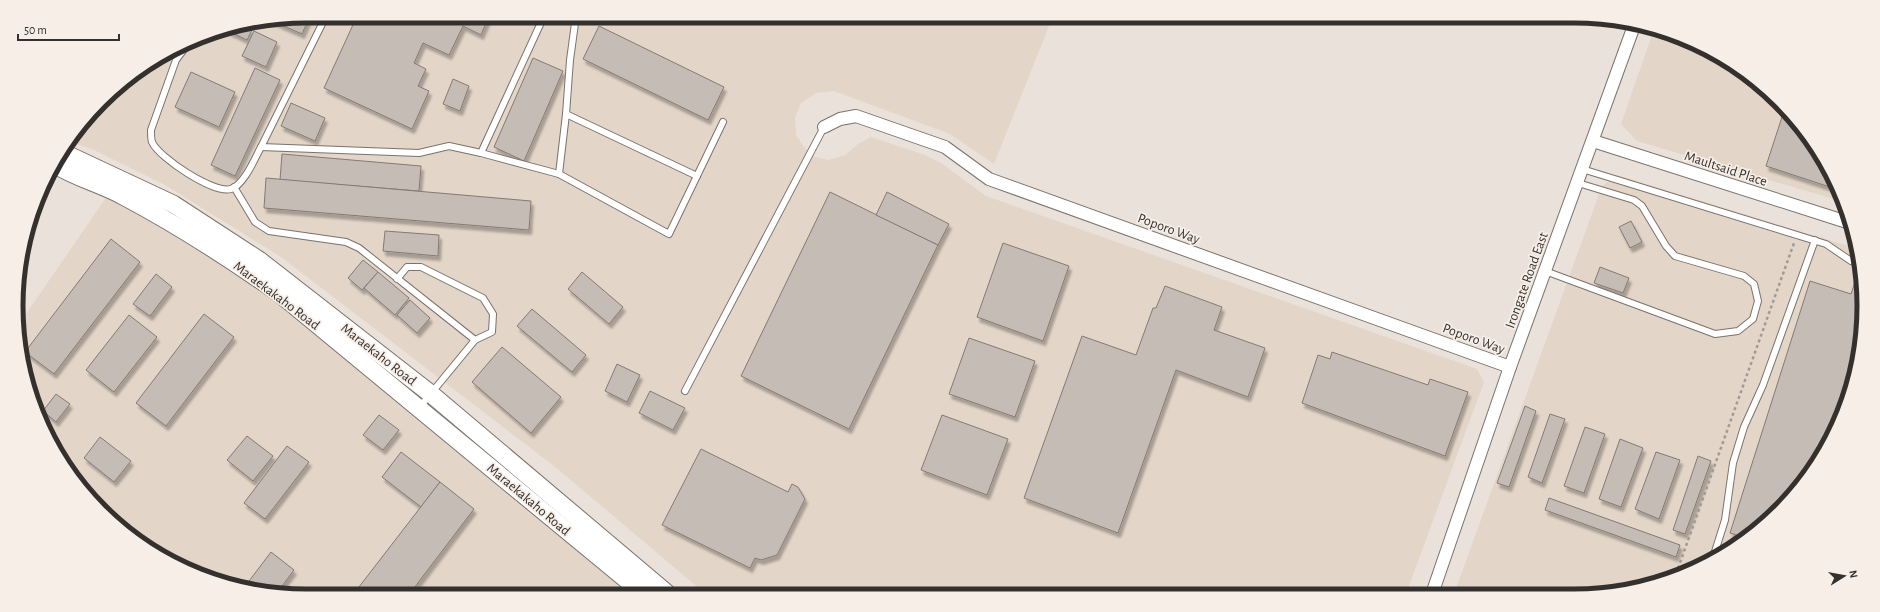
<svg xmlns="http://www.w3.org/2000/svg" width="1880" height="612" viewBox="0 0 1880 612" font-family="'Alegreya Sans',sans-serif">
	<defs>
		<filter id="shadow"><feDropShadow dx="2.5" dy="4.5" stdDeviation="1" flood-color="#0004"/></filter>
	</defs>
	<rect width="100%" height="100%" fill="#eae2da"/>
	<g fill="#e3d5c7">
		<polygon points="306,16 1053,16 994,164 950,134 834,91 816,93 801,103 795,117 796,135 804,147 815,157 829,160 845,155 858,144 871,137 925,155 941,163 986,196 1477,369 1484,382 1406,594 707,595 554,466 281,257 165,185 94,150 69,141 76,129 115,88 195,38 250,22"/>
		<polygon points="1654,29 1685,38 1735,65 1779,101 1815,145 1844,202 1637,141 1621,124"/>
		<polygon points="1617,175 1858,249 1864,306 1858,363 1825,451 1779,511 1702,566 1612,593 1454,594 1602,186"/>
		<polygon points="110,192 264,283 630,595 306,596 249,590 195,574 145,547 101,511 65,467 26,381 17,327"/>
	</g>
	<g fill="#c6bcb6" stroke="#837a75" filter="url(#shadow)">
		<polygon points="310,16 302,34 270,20 306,16"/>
		<polygon points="357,16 489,16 481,35 463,26 449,55 423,43 414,63 426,69 418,86 429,91 412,129 324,88"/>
		<polygon points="240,24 252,30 247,40 224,29"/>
		<polygon points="599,26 724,87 708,120 583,59"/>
		<polygon points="254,31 277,42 266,67 242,56"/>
		<polygon points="533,58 563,71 524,161 494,147"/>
		<polygon points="255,68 280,80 235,176 211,165"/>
		<polygon points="191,72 235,92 219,127 175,107"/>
		<polygon points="453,79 469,86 460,111 443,104"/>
		<polygon points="291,103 325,118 315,141 281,126"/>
		<polygon points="1785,108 1815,145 1839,190 1766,166"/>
		<polygon points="282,154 421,166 419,191 280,180"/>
		<polygon points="266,178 531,201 529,230 264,208"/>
		<polygon points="830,192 938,245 849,429 741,376"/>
		<polygon points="887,192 949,224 938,245 876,215"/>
		<polygon points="1631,221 1642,242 1630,248 1619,227"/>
		<polygon points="385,231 439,235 438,256 383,251"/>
		<polygon points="111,239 140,262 54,374 25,352"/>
		<polygon points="1003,243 1069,266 1043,341 977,317"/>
		<polygon points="363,260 378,272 362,290 348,278"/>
		<polygon points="1600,267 1629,278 1623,293 1594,283"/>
		<polygon points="378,272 409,298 395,315 364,288"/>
		<polygon points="582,272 623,307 609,324 568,289"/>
		<polygon points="156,274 172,287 150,316 133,304"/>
		<polygon points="1857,276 1861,277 1864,306 1858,363 1825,451 1779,511 1743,537 1730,533 1810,281 1851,294"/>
		<polygon points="1165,286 1222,307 1214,330 1265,348 1248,397 1176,370 1118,533 1024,498 1082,336 1136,355 1153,308 1156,308"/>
		<polygon points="410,300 430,318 417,333 397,315"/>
		<polygon points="532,309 586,355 572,372 517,326"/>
		<polygon points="204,314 234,337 166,426 136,403"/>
		<polygon points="129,315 157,337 114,392 86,370"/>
		<polygon points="969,338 1035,361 1015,417 949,394"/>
		<polygon points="502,347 561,397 531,433 472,382"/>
		<polygon points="1332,352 1428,385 1430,379 1468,392 1445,456 1302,403 1318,355 1330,359"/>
		<polygon points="617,364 640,375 627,402 605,391"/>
		<polygon points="650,391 685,408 673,430 639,413"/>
		<polygon points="56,394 70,404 56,422 43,411"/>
		<polygon points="1525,406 1536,411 1509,487 1497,483"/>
		<polygon points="1550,414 1565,419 1542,483 1528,477"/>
		<polygon points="379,415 399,430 383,450 363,435"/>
		<polygon points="942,415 1008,439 987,495 921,470"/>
		<polygon points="1585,427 1605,434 1584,493 1564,486"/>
		<polygon points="247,436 273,456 253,481 227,460"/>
		<polygon points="100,437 131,461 114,482 84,458"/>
		<polygon points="1620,439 1643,448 1621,507 1599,499"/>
		<polygon points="287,446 309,462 265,519 244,503"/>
		<polygon points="701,449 788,492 792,484 798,487 805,499 777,555 761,560 755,558 750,568 662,525"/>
		<polygon points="401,452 440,482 421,507 382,477"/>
		<polygon points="1656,452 1680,460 1659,519 1635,509"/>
		<polygon points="1698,456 1711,461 1685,534 1673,530"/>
		<polygon points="440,482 474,509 408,596 352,596"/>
		<polygon points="1549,498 1680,545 1676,557 1545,510"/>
		<polygon points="271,552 294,570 277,593 243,589"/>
	</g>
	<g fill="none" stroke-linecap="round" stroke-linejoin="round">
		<defs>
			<g id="service">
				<polyline points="326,16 261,147 419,153 449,146 481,153 544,16"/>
				<polyline points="576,16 570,60 566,114 697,176"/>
				<path d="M 191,40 L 176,60 L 151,130 C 151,134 151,139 152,142 C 159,158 214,194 231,189 C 244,185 255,158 261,147"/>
				<polyline points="481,153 559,174 669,234 723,122"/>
				<polyline points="1582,169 1826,244 1851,261 1860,264"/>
				<polyline points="559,174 566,114"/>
				<polyline points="234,187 255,222 269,231 346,242 359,248 475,340 492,332 493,314 483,298 421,267 407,267 397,279"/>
				<polyline points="1545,271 1715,334 1738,331 1753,319 1758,301 1754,284 1744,276 1675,256 1666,246 1642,206 1634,200 1578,183"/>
				<polyline points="685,391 824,127"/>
				<polyline points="419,408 475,340"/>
				<polyline points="1713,558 1725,520 1733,463 1744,427 1763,385 1815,240"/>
			</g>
			<g id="minor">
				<polyline points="824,127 840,119 856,116 945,147 989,179 1510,367"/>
				<polyline points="1593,141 1850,223"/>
				<polyline points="1432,594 1510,367 1635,23"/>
			</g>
			<g id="secondary">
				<polyline points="62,152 173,204 259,260 431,394 669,595"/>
				<path d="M 54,164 C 76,178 101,184 123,196 C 178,225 229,258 279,293 L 645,595"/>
			</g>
		</defs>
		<use href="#service" stroke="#7a736c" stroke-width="8"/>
		<use href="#minor" stroke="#7a736c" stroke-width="14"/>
		<use href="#secondary" stroke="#7a736c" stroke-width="19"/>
		<polyline stroke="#a19b95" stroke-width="2.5" stroke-dasharray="3 3" stroke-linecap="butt" points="1676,574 1794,243"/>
		<use href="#service" stroke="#fff" stroke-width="6"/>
		<use href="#minor" stroke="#fff" stroke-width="12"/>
		<use href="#secondary" stroke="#fff" stroke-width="17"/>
	</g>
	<g text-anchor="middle" stroke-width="3.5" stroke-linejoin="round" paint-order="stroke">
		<g font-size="14" fill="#33302d" stroke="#f7efe7">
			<text transform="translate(1726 168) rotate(18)" y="5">Maultsaid Place</text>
			<text transform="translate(1169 228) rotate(20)" y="5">Poporo Way</text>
			<text transform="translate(1526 280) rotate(-70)" y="5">Irongate Road East</text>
			<text transform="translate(277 295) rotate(37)" y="5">Maraekakaho Road</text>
			<text transform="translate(1474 338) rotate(20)" y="5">Poporo Way</text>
			<text transform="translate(379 354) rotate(38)" y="5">Maraekaho Road</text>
			<text transform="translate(529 499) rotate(40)" y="5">Maraekakaho Road</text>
		</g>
	</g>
	<path d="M0 0H1880V612H0ZM306 23H1574A283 283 0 0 1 1857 306V306A283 283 0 0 1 1574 589H306A283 283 0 0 1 23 306V306A283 283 0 0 1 306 23Z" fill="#f7efe7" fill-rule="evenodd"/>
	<path fill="none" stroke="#33302d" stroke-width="5" d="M306 23H1574A283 283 0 0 1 1857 306V306A283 283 0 0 1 1574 589H306A283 283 0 0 1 23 306V306A283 283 0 0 1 306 23Z"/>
	<g transform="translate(1844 576) rotate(79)" stroke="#f7efe7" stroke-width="3" paint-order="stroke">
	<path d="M0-3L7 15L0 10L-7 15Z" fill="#33302d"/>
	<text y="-6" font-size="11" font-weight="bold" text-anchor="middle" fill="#33302d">N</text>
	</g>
	<path d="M18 34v6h101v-6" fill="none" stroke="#33302d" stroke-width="2"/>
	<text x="24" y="34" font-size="12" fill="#33302d" stroke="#f7efe7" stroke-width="3" paint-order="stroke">50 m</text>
</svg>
